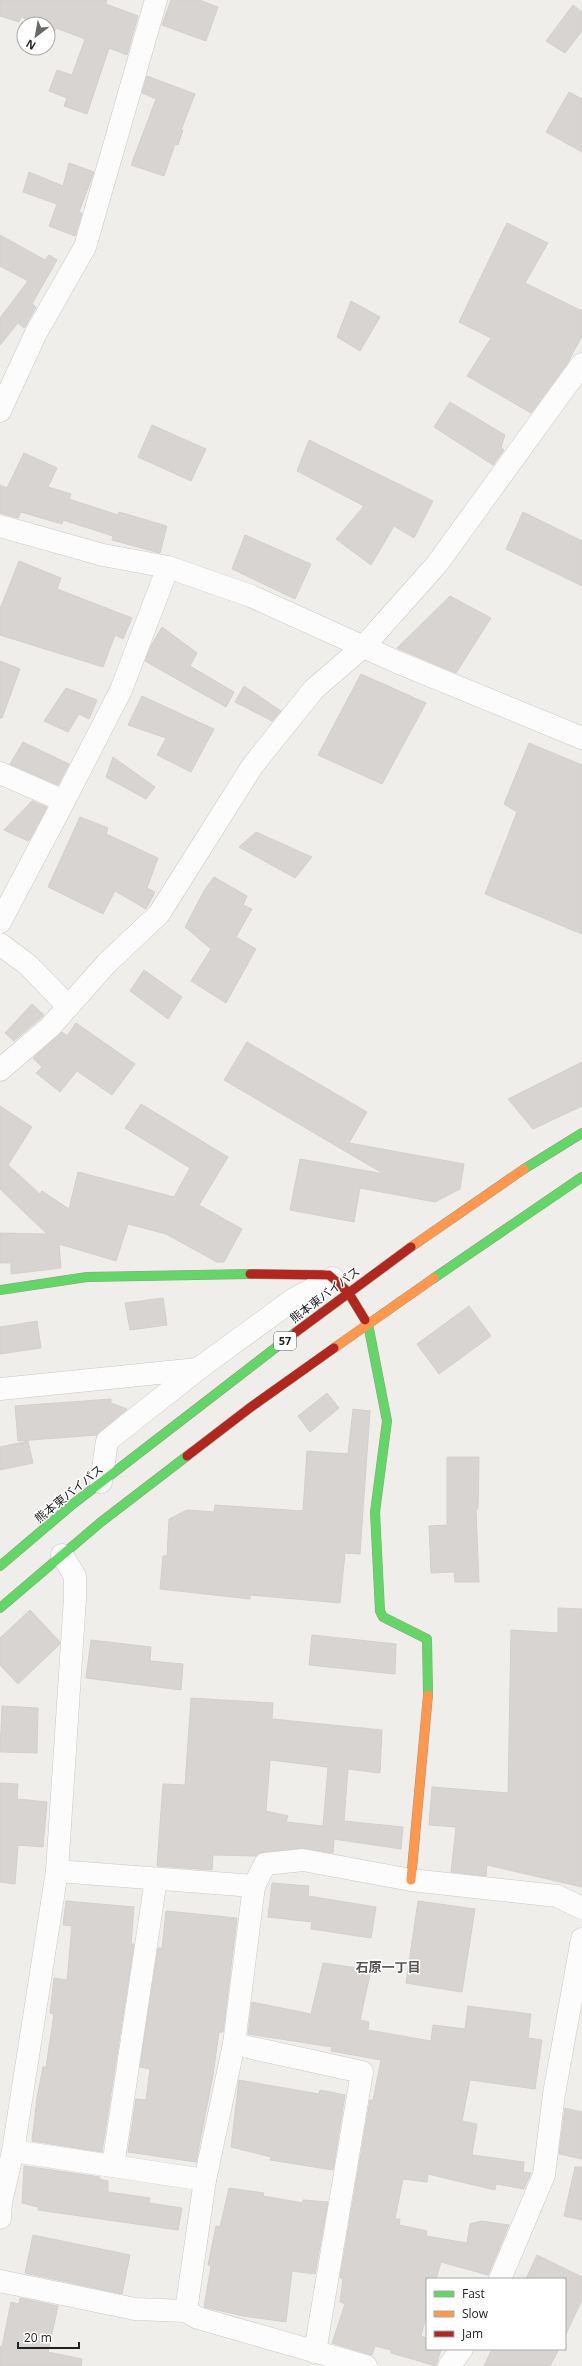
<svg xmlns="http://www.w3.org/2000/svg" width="582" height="2366" viewBox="0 0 582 2366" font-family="'Open Sans','Noto Sans JP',sans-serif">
	<rect width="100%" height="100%" fill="#f0eeeb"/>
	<g fill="#d7d4d2" stroke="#d3d0cc" fill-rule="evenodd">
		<polygon points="0,0 107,0 106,4 138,16 127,55 109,48 87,114 64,106 67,98 49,91 57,70 72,75 85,39 56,28 55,31 48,28 48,24 37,24 21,17 19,22 0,16"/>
		<polygon points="171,0 199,0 218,7 206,41 162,25"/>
		<polygon points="573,5 582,12 582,31 565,53 546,41"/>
		<polygon points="147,76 195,94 181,130 183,130 178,145 175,144 164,176 131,165 156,99 142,93"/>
		<polygon points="569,92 582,99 582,152 546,132"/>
		<polygon points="69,163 94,172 79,212 82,213 75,236 49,226 57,204 23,192 29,172 63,186"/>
		<polygon points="507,223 548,243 525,283 582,311 582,336 567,364 531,413 467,376 491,338 459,322"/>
		<polygon points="0,235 45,260 49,255 57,260 32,304 36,307 25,327 24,328 18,323 0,345 0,318 28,281 0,266"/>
		<polygon points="351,301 380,317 360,351 337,337"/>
		<polygon points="450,402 505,435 501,447 504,450 493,465 434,427"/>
		<polygon points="152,425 206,449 191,481 138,457"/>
		<polygon points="309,440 433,501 414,538 394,526 371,565 336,539 364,506 297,471"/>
		<polygon points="24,453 57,468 48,487 71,494 69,499 118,515 119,512 167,526 160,553 112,540 113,536 63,520 62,524 21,512 18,518 0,513 0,485 7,488"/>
		<polygon points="523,512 582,541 582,586 506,549"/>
		<polygon points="245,535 311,564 295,599 232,569"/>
		<polygon points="19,561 61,578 57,589 132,618 123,639 115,635 103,667 0,635 0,609"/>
		<polygon points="450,596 491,618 456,673 397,648"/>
		<polygon points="162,627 197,653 190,666 234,692 226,707 145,661 152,644"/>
		<polygon points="0,661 20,669 2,718 0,718"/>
		<polygon points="361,674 426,703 382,784 318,755"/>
		<polygon points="244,686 281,711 272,721 235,702"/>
		<polygon points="66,688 97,700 89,719 79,714 68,732 44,721"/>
		<polygon points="142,696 214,729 191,772 157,755 166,738 128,725"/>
		<polygon points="23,742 69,764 58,785 10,764"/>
		<polygon points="529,743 582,765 582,934 485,894 517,812 504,804"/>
		<polygon points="113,757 155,787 146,799 106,777"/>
		<polygon points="32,801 47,807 30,839 28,841 4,830"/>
		<polygon points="80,817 108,828 106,834 158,858 147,888 155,892 146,909 115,891 103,914 48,887"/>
		<polygon points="256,832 312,857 295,878 239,847"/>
		<polygon points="214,877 247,896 243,905 252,909 236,937 256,949 226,1003 191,981 211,949 185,927 205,889"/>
		<polygon points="144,970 182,997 168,1019 130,991"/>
		<polygon points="32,1004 44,1015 14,1041 5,1033"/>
		<polygon points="76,1023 135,1064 112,1095 77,1071 60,1092 36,1073 42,1067 33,1058 62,1032 67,1036"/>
		<polygon points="247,1042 367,1112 349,1143 464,1164 460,1189 435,1202 360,1188 354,1222 290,1210 300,1159 384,1174 224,1080"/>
		<polygon points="582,1062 582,1106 533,1129 508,1099"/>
		<polygon points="141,1104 228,1157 199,1205 242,1229 224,1262 217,1262 166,1234 128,1224 116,1261 59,1244 61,1268 11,1274 11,1263 0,1263 0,1233 47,1234 0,1189 0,1106 32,1127 8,1165 40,1194 42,1191 69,1209 78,1172 174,1197 190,1168 125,1128"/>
		<polygon points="163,1298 167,1325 130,1330 125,1303"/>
		<polygon points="469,1306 491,1336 439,1374 417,1344"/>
		<polygon points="37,1321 41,1348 0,1354 0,1327"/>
		<polygon points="327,1393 339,1408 310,1432 298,1416"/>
		<polygon points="111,1399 111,1403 127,1409 97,1435 18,1441 15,1406"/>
		<polygon points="353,1409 370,1411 360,1554 345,1553 340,1603 250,1595 250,1599 160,1589 163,1556 167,1556 169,1519 187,1510 214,1512 215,1505 303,1511 307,1451 348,1454"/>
		<polygon points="28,1441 33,1463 0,1470 0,1447"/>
		<polygon points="447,1457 479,1457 478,1509 476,1509 479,1582 455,1582 454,1572 431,1573 429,1526 447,1525"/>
		<polygon points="558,1608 582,1609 582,1887 487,1865 486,1876 451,1872 456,1827 429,1825 432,1787 508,1793 511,1630 558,1633"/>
		<polygon points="30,1610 60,1642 59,1645 18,1684 0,1665 0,1638"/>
		<polygon points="312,1635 396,1644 395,1674 309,1665"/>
		<polygon points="91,1640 151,1647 150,1661 183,1664 181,1690 86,1678"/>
		<path d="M 191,1698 L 273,1703 L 272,1719 L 382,1730 L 380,1773 L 348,1769 L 344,1821 L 403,1827 L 401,1849 L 334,1839 L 333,1853 L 302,1848 L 264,1852 L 256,1856 L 213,1855 L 212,1870 L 157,1866 L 163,1784 L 185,1785 ZM 270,1760 L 328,1767 L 323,1826 L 286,1822 L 288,1816 L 266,1811 Z"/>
		<polygon points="2,1706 38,1708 37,1753 0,1752"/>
		<polygon points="0,1783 18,1784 17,1799 47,1802 43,1847 18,1845 15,1884 0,1882"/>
		<polygon points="272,1883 309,1886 308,1896 376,1907 371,1938 311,1929 312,1922 268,1917"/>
		<polygon points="66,1901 134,1907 131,1944 134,1944 102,2152 32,2141 37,2098 43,2067 46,2067 54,2014 50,2013 54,1978 67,1980 72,1926 63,1925"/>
		<polygon points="418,1901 475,1909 462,1992 406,1983"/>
		<polygon points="166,1911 237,1918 223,2032 219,2032 213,2075 196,2162 128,2152 136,2099 146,2100 150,2069 140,2067 158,1948 162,1948"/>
		<polygon points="323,1963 371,1970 360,2020 369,2022 368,2030 431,2041 433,2025 465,2029 468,2006 531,2014 528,2038 542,2040 535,2089 470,2080 462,2121 477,2124 472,2155 524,2162 523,2172 531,2173 524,2189 496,2184 495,2190 428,2174 427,2182 403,2179 395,2219 400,2219 399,2225 427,2231 426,2236 467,2243 470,2224 481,2221 509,2225 488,2275 441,2262 436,2279 427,2279 427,2314 421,2336 427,2338 427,2349 441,2349 436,2366 391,2353 391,2350 375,2346 372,2355 332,2343 345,2304 340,2302 343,2279 340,2278 370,2100 373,2100 381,2060 331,2051 332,2047 248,2034 252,2002 311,2014"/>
		<polygon points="239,2080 319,2094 320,2090 345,2095 333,2170 270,2160 271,2157 231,2147"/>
		<polygon points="565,2108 582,2112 582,2159 559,2154"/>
		<polygon points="24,2166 100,2177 99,2179 108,2181 108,2192 150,2198 149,2203 182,2208 178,2230 38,2210 38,2207 22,2203"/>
		<polygon points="575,2167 582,2167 582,2220 564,2216"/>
		<polygon points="229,2188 264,2193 263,2196 303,2203 303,2200 328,2202 315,2274 292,2271 286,2322 243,2316 204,2307 211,2266 208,2265 216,2226 220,2227"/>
		<polygon points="33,2235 130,2255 122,2294 25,2273"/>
		<polygon points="537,2255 582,2277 582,2300 565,2336 565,2279 526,2279"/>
		<polygon points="20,2298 58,2306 48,2352 82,2359 81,2366 0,2366 0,2346 2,2347 11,2302 19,2304"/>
		<polygon points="492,2349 559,2349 550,2366 484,2366"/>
	</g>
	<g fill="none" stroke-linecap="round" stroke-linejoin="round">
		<defs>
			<g id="street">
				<polyline points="0,411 36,333 85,247 156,0"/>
				<polyline points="0,526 103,555 168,567 251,596 397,662 582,738"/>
				<polyline points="0,773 64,801 121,690 168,567"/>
				<polyline points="0,922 64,801"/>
				<polyline points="0,944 28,965 68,1006"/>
				<polyline points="0,1070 50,1027 107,963 159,914 253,765 314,689 364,646 437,564 582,364"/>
				<polyline points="0,1389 198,1369 294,1299 333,1278"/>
				<polyline points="101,1482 107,1441 198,1369"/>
				<polyline points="57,1871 254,1886"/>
				<polyline points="234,2044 362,2072 315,2352"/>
				<polyline points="13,2151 205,2180"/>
				<polyline points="113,2166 156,1879"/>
				<polyline points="0,2218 1,2202 13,2151 57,1871 75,1598 75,1576 62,1555"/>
				<polyline points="500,2279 544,2175 554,2094 582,1939"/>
				<polyline points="0,2281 135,2309 186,2311 198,2318 366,2366"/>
				<polyline points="186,2311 205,2180 234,2044 254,1886 265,1864 303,1860 411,1880 557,1896 582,1908"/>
				<polyline points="449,2366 462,2349"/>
			</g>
			<g id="fast">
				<polyline points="524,1169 582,1133"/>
				<polyline points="434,1278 582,1177"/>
				<polyline points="0,1290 87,1277 250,1274"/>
				<polyline points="365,1320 368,1324 387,1421 375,1512 380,1611 383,1617 427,1639 428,1695"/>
				<polyline points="0,1566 73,1504 296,1332"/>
				<polyline points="0,1608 101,1522 187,1456"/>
			</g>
			<g id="slow">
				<polyline points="411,1247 524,1169"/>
				<polyline points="334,1348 434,1278"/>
				<polyline points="411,1880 428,1695"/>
			</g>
			<g id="jam">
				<polyline points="250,1274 329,1275 348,1292 365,1320"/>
				<polyline points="296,1332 411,1247"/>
				<polyline points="187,1456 251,1407 334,1348"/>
			</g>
		</defs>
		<use href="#street" stroke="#c9c8c7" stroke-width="23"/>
		<use href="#fast" stroke="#999a82" stroke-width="10"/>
		<use href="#slow" stroke="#999a82" stroke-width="10"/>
		<use href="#jam" stroke="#999a82" stroke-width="10"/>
		<use href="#street" stroke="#fdfcfc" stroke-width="22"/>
		<use href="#fast" stroke="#63d668" stroke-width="9"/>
		<use href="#slow" stroke="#ff974d" stroke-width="9"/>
		<use href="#jam" stroke="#b3261e" stroke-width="9"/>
	</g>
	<g text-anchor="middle" stroke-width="3" stroke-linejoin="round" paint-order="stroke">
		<rect fill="#fff" stroke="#646464" stroke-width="1" x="274" y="1332" width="22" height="18" rx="3"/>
		<g font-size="11" font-weight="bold" fill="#222">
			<text x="285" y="1345">57</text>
		</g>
		<g font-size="12" fill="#222" stroke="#fff">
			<text transform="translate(325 1295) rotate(-37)" y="4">熊本東バイパス</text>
			<text transform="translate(69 1494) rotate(-39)" y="4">熊本東バイパス</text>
		</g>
		<g font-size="13" font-weight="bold" fill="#555" stroke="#fff">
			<text x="388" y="1972">石原一丁目</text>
		</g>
	</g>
	<rect x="426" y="2278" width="140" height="72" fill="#ffffff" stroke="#a7a7a7"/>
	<rect x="434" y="2291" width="20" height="6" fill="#63d668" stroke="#a7a7a7"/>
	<text x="462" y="2298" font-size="12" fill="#222222">Fast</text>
	<rect x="434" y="2311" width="20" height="6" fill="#ff974d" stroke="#a7a7a7"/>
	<text x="462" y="2318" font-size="12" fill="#222222">Slow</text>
	<rect x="434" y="2331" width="20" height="6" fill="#b3261e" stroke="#a7a7a7"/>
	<text x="462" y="2338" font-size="12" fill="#222222">Jam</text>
	<g transform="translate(36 36) rotate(211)"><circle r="19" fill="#ffffff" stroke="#a7a7a7"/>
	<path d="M0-3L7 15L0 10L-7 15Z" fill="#6a6968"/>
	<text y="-6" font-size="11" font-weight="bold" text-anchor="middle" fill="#222222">N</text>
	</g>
	<path d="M18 2342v6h61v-6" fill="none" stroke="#222222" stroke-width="2"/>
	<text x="24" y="2342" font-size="12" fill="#222222" stroke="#ffffff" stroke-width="3" paint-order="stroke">20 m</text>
</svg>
